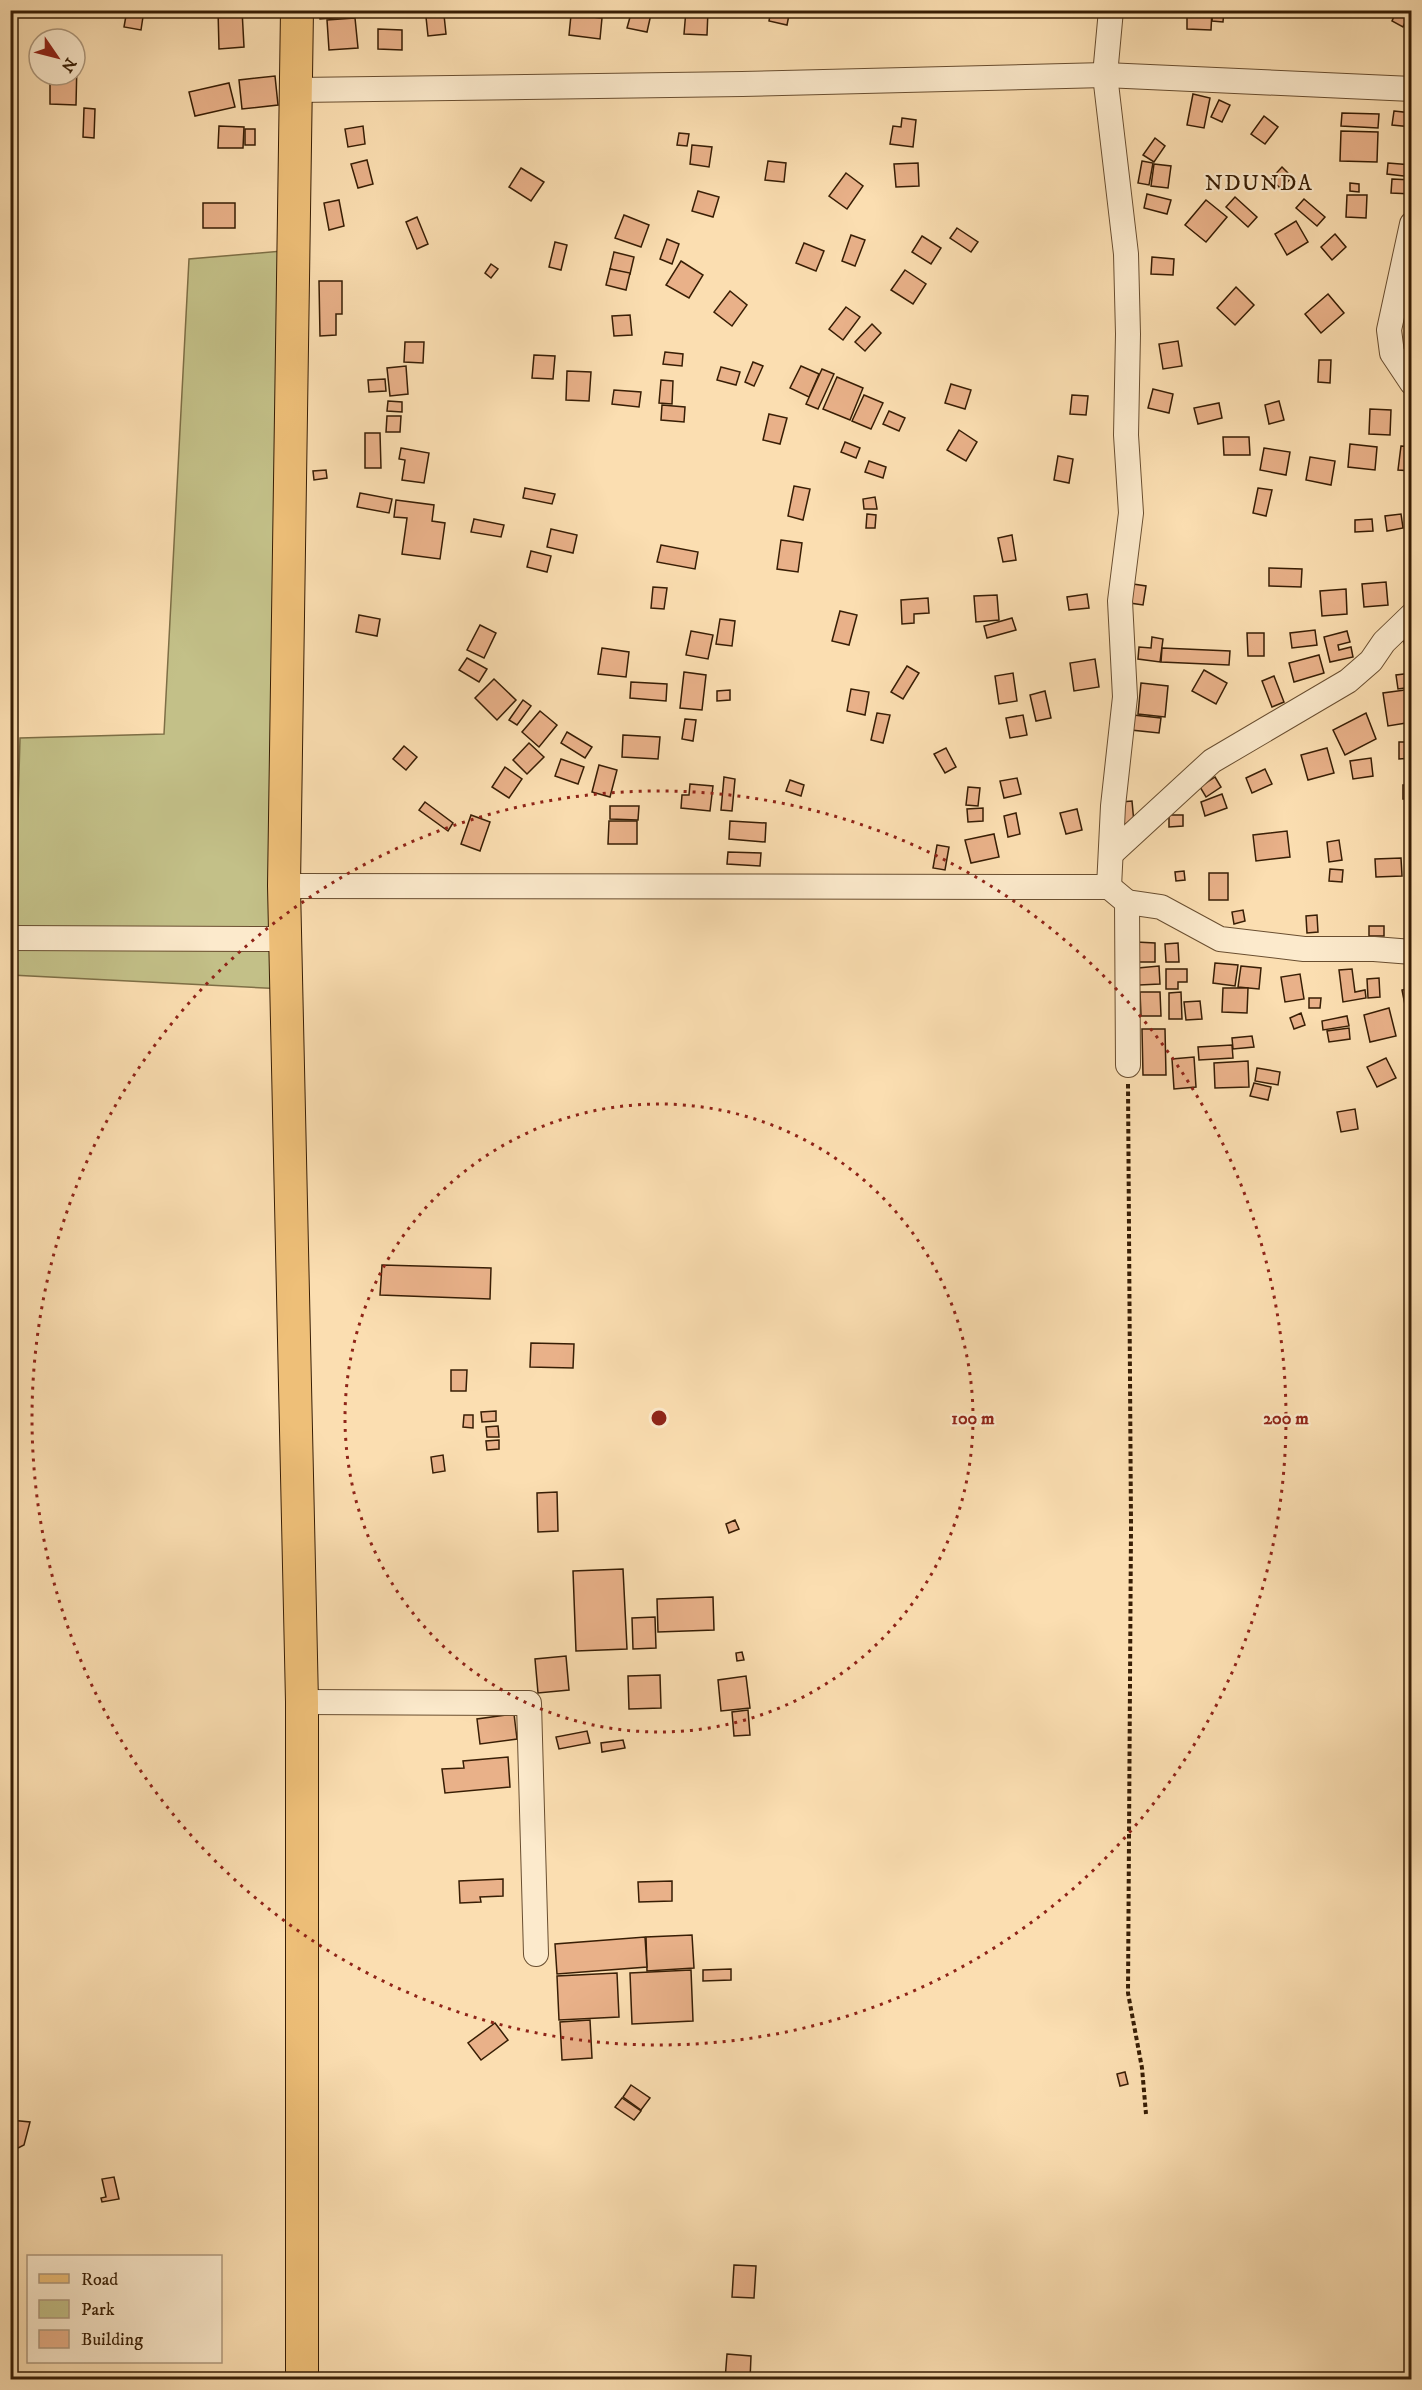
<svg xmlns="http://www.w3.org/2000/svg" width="1422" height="2390" viewBox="0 0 1422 2390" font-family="'IM FELL DW Pica',serif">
	<rect width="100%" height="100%" fill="#fbdeb1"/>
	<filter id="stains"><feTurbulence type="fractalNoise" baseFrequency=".00333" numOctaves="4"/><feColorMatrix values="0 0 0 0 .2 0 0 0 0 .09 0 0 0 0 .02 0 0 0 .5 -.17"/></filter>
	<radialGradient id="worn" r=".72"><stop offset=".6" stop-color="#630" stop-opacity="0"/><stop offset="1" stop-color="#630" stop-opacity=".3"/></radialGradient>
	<polygon fill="#c3c088" stroke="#7e6f46" stroke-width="1.5" points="282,251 285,989 11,975 10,881 16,881 20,738 164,734 189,259"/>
	<g fill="#e9b189" stroke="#381e05" stroke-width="1.5">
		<polygon points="127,10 144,10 141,30 124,27"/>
		<polygon points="218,10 242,10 244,47 219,49"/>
		<polygon points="319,10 360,10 361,16 320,19"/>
		<polygon points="632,10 651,14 647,32 627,28"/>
		<polygon points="686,10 708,10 707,35 684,34"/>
		<polygon points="771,10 790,10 787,25 769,21"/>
		<polygon points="1187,10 1212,10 1211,30 1187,29"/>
		<polygon points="1213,10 1224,10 1223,22 1212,21"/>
		<rect x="1246" y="10" width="39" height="4"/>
		<polygon points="1304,10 1320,10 1320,17 1303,16"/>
		<polygon points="1397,10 1408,15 1403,27 1392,21"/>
		<polygon points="444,15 446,34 428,36 426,17"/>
		<polygon points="571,15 602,18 600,39 569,35"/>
		<polygon points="355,18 358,48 329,50 327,20"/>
		<polygon points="378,29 402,30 402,50 378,49"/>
		<polygon points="75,61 77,61 76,105 50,104 50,75 75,75"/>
		<polygon points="275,76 278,105 242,109 239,80"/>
		<polygon points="229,83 235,107 195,116 189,92"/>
		<polygon points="1193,94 1210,98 1204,128 1187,125"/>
		<polygon points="1219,100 1230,105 1222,122 1211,117"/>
		<polygon points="84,108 95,109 94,138 83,137"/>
		<polygon points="1394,111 1412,113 1412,127 1392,125"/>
		<polygon points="1342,113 1379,114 1378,128 1341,126"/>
		<polygon points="1264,116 1278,127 1265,144 1251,134"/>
		<polygon points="902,118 916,120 913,147 890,144 893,126 901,127"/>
		<polygon points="219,126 244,127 243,148 218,148"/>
		<polygon points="363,126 365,144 348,147 345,129"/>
		<rect x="245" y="129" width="10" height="16"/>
		<polygon points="1341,131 1378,132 1377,162 1340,161"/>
		<polygon points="679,133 689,134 687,146 677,145"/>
		<polygon points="1155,138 1165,146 1154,162 1143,155"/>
		<polygon points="692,145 712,147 709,167 690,164"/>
		<polygon points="367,160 373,184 358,188 351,164"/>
		<polygon points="768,161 786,163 784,182 765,180"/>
		<polygon points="1142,161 1153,163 1149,185 1138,183"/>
		<polygon points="918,163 919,186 896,187 894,164"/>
		<polygon points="1388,163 1412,165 1412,177 1387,174"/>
		<polygon points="1154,164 1171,166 1168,188 1151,186"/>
		<polygon points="1282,167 1292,177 1281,189 1271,179"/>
		<polygon points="521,168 544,182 531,201 509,187"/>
		<polygon points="846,173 863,186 847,209 829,196"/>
		<polygon points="1392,179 1412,180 1412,194 1391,193"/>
		<polygon points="1350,183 1359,184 1359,192 1350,191"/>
		<polygon points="698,191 719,197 713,217 692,211"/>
		<polygon points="1147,194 1171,200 1167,214 1144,208"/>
		<polygon points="1347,195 1367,195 1366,218 1346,217"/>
		<polygon points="1235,197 1257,217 1248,227 1226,207"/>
		<polygon points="1304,199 1325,217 1317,226 1296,208"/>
		<polygon points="339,200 344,226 329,230 324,203"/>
		<polygon points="1206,200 1227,217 1206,242 1185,225"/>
		<rect x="203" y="203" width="32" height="25"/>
		<polygon points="624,215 649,225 641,247 615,238"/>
		<polygon points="417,217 428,244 417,249 406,222"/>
		<polygon points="1296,221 1308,242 1287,255 1275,234"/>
		<polygon points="957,228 978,242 971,252 950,238"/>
		<polygon points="1335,234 1346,247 1332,260 1321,247"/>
		<polygon points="851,235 865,240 855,266 842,261"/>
		<polygon points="922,236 941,248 931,264 912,252"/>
		<polygon points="667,239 679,244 672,264 660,259"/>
		<polygon points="555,242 567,245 561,270 549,267"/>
		<polygon points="804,243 824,251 816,271 796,263"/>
		<polygon points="614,252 634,257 630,274 610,269"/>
		<polygon points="1152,257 1174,259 1173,275 1151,274"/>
		<polygon points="681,261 703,275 689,298 666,285"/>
		<polygon points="491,264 498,269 491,278 485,273"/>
		<polygon points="610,269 630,273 626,290 606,285"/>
		<polygon points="905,270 926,284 913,304 891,290"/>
		<polygon points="319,281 342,281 342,314 336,314 336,335 320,336"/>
		<polygon points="1236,287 1254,305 1235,325 1217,308"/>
		<polygon points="730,291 747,305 732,326 714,312"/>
		<polygon points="1328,294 1344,313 1321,333 1305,314"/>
		<polygon points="846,307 860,317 843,340 829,329"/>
		<polygon points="630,315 632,335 614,336 612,316"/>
		<polygon points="872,324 881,333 865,351 855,342"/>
		<polygon points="1178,341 1182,366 1163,369 1159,344"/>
		<polygon points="405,342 424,342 423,363 404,362"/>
		<polygon points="665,352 683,354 682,366 663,364"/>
		<polygon points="534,355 555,356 553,379 532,378"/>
		<polygon points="1319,360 1331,360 1330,383 1318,382"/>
		<polygon points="753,362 763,366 754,386 745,382"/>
		<polygon points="406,366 408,394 390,396 387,368"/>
		<polygon points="801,366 819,374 809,397 790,388"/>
		<polygon points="721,367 740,372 736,385 717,380"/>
		<polygon points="822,369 834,374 818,409 806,404"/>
		<polygon points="567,371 591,372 589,401 566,400"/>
		<polygon points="837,377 863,388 850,420 823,409"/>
		<polygon points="385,379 386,391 369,392 368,380"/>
		<polygon points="661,380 673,381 672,404 659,403"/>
		<polygon points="951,384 971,390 965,409 945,403"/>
		<polygon points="1153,389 1173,394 1169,413 1148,408"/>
		<polygon points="614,390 641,392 639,407 612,404"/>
		<polygon points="864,395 883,403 871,429 852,421"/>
		<polygon points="1072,395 1088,396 1086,415 1070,414"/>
		<polygon points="388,401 402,402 402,412 387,411"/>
		<polygon points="1279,401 1284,420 1269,424 1265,405"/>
		<polygon points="1219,403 1222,418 1198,424 1194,408"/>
		<polygon points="662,405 685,407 684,422 661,420"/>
		<polygon points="1370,409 1391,410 1390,435 1369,434"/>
		<polygon points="889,411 905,418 899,431 883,424"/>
		<polygon points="769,414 787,418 780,444 763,440"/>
		<polygon points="387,416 401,416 400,432 386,432"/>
		<polygon points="959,430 977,442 966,461 947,450"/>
		<polygon points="365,433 380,433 381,468 365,468"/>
		<polygon points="1223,437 1249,437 1250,455 1224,455"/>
		<polygon points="845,442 860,448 856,458 841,452"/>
		<polygon points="1350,444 1377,447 1375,470 1348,467"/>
		<polygon points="1401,446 1412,447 1412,471 1398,470"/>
		<polygon points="401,448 429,453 424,483 402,480 405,460 399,459"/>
		<polygon points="1264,448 1290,452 1286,475 1260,470"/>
		<polygon points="1058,456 1073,459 1069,483 1054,480"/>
		<polygon points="1310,457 1335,461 1331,485 1306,480"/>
		<polygon points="869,461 886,467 883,478 865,472"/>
		<polygon points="326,470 327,478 314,480 313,471"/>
		<polygon points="794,486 810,489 803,520 788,516"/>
		<polygon points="525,488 555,494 552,504 523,498"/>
		<polygon points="1258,488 1272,490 1266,516 1253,513"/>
		<polygon points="360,493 392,499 389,513 357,507"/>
		<polygon points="875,497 877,509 864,509 863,499"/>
		<polygon points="396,500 434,505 432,521 445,523 440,559 402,554 407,518 394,517"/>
		<polygon points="867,514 876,515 875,528 866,528"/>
		<polygon points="1401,514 1403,528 1387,531 1385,516"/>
		<polygon points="474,519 504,525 501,537 471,532"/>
		<polygon points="1372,519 1373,531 1355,532 1355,520"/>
		<polygon points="551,529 577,535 573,553 547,547"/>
		<polygon points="1012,535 1016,560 1003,562 998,538"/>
		<polygon points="781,540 802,543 798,572 777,569"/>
		<polygon points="661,545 698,552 695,569 657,562"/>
		<polygon points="531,551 551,556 547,572 527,567"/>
		<polygon points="1269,568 1302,569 1301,587 1269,586"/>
		<polygon points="1386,582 1388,605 1364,607 1362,584"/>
		<polygon points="1133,584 1146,586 1143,605 1130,603"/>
		<polygon points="653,587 667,588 664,609 651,608"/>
		<polygon points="1346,589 1347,614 1322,616 1320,591"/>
		<polygon points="1087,594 1089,608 1069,610 1067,597"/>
		<polygon points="997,595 999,620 976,622 974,596"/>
		<polygon points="928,598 929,613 914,614 914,623 902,624 901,600"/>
		<polygon points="840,611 857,615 849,645 832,641"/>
		<polygon points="359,615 380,619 377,636 356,632"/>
		<polygon points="1012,618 1016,630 987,638 984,626"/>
		<polygon points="720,619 735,621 732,646 716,644"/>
		<polygon points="480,625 496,633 484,658 467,650"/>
		<polygon points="1315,630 1317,645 1292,648 1290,633"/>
		<polygon points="691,631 713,635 708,659 686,655"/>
		<polygon points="1347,631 1350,642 1338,645 1339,650 1351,647 1353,657 1330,662 1324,637"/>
		<polygon points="1412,631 1412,650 1406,651 1402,633"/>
		<polygon points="1247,633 1264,633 1264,656 1248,656"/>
		<polygon points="1152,637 1163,639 1160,662 1138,659 1139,647 1151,648"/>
		<polygon points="602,648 629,652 626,677 598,674"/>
		<polygon points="1162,648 1230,651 1229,665 1161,662"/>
		<polygon points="1319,655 1324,673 1294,682 1289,663"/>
		<polygon points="467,658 487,669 479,682 459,670"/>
		<polygon points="1095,659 1099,687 1074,691 1070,663"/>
		<polygon points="907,666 919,673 903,699 891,692"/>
		<polygon points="1204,670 1227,683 1216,704 1192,691"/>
		<polygon points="684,672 706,675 702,710 680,708"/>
		<polygon points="1013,673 1017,701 999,704 995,676"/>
		<polygon points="1412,673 1412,687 1398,689 1396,675"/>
		<polygon points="1274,676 1284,702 1272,707 1262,681"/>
		<polygon points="494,679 516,700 497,720 475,698"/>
		<polygon points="631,682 667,684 666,701 630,698"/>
		<polygon points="1141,683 1168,686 1165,717 1138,714"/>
		<polygon points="851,689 869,692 865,715 847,711"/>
		<polygon points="1412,689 1412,722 1388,726 1383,693"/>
		<polygon points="730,690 730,700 717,701 717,691"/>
		<polygon points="1045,691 1051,718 1036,721 1030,695"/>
		<polygon points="523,700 531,706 517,725 509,720"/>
		<polygon points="540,711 557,725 539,747 522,732"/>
		<polygon points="877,713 890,715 883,743 871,740"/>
		<polygon points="1366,713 1376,739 1345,755 1333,730"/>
		<polygon points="1023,715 1027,735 1010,738 1006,718"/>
		<polygon points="1133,715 1161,718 1159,733 1131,730"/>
		<polygon points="685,719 696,720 693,741 682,739"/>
		<polygon points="567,732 592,747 585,758 561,743"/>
		<polygon points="623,735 660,737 658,759 622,757"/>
		<polygon points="1399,742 1412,742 1412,758 1399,759"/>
		<polygon points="529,743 544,757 527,774 513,760"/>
		<polygon points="404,746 417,757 406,770 393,759"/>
		<polygon points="946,748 956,767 945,773 934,754"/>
		<polygon points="1327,748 1334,773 1308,780 1301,755"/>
		<polygon points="1371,758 1373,776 1353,779 1350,761"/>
		<polygon points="561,759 584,767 578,784 555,776"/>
		<polygon points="599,765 617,770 610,797 592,792"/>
		<polygon points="505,767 522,779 509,798 492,787"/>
		<polygon points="1265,769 1272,784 1252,793 1246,778"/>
		<polygon points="724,777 735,779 732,811 721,810"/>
		<polygon points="1215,777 1221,787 1206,797 1200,787"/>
		<polygon points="1017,778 1021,794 1004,798 1000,781"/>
		<polygon points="790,780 804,785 801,796 786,791"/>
		<polygon points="690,784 713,786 710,811 681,808 682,795 689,795"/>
		<rect x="1403" y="785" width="9" height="14"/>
		<polygon points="968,787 980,788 978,806 966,805"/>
		<polygon points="1222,794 1227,808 1205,816 1201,802"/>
		<polygon points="1132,801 1134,823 1123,824 1121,802"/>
		<polygon points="425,802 453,823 448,831 419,810"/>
		<polygon points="610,806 639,806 638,820 610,819"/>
		<polygon points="983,808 983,821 968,822 967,809"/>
		<polygon points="1077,809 1082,830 1066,834 1060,813"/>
		<polygon points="1016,813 1020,834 1008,837 1004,816"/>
		<polygon points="471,815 490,822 480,851 461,844"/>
		<polygon points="1169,815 1183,815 1183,826 1169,827"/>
		<polygon points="609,821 637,821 637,844 608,844"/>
		<polygon points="730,821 766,823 765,842 729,839"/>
		<polygon points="1287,831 1290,857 1256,861 1253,835"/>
		<polygon points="994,834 999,857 971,863 965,840"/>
		<polygon points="1339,840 1342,860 1329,862 1327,842"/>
		<polygon points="937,845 949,847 945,870 933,868"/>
		<polygon points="728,852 761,853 760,866 727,864"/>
		<polygon points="1401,858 1402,876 1376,877 1375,859"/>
		<polygon points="1330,869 1343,870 1342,882 1329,881"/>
		<polygon points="1184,871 1185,880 1176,881 1175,872"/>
		<rect x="1209" y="873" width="19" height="27"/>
		<polygon points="1243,910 1245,921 1234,924 1232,912"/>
		<polygon points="1317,915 1318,932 1307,933 1306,916"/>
		<rect x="1369" y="926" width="15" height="10"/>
		<polygon points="1136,942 1155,943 1155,962 1135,962"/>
		<polygon points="1178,943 1179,962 1166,962 1165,944"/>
		<polygon points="1215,963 1238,965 1235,986 1213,983"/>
		<polygon points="1159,966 1160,984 1139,985 1138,968"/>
		<polygon points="1241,966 1261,968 1259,989 1238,987"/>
		<polygon points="1166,969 1187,969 1187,982 1178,982 1178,989 1166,989"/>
		<polygon points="1352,969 1355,992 1365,990 1366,998 1343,1002 1339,970"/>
		<polygon points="1300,974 1304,999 1285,1002 1281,977"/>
		<polygon points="1379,978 1380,997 1368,998 1367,979"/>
		<polygon points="1223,988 1248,988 1247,1013 1222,1012"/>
		<polygon points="1411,988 1412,1004 1405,1005 1402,990"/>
		<polygon points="1140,992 1160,992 1161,1016 1141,1016"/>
		<polygon points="1181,992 1182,1019 1169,1019 1169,993"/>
		<polygon points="1309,998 1321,998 1320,1008 1309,1008"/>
		<polygon points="1200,1001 1202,1019 1186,1020 1184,1002"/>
		<polygon points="1389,1008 1396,1036 1370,1042 1364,1015"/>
		<polygon points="1301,1013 1305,1025 1294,1029 1290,1018"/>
		<polygon points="1347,1016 1349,1026 1323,1030 1322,1021"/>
		<polygon points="1349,1028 1350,1039 1329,1042 1327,1031"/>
		<polygon points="1142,1029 1165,1029 1166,1075 1143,1075"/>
		<polygon points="1252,1036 1254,1047 1233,1049 1232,1038"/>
		<polygon points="1232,1045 1233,1058 1199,1060 1198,1047"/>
		<polygon points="1194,1057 1196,1087 1174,1089 1172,1059"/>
		<polygon points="1386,1058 1396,1078 1377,1087 1367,1067"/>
		<polygon points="1248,1061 1249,1087 1215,1088 1214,1063"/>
		<polygon points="1257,1068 1280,1072 1278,1085 1255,1081"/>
		<polygon points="1254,1083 1271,1087 1268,1100 1250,1096"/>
		<polygon points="1355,1109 1358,1129 1341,1132 1337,1112"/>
		<polygon points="382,1265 491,1268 490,1299 380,1295"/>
		<polygon points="531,1343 574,1344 573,1368 530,1367"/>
		<polygon points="451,1370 467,1370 466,1391 451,1391"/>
		<polygon points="496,1411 496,1421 482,1422 481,1412"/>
		<polygon points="464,1415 473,1415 473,1428 463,1427"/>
		<polygon points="498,1426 499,1437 487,1437 486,1427"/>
		<polygon points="499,1440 499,1449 487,1450 486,1441"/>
		<polygon points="443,1455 445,1471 433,1473 431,1457"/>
		<polygon points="557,1492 558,1531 538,1532 537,1493"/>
		<polygon points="735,1520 739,1529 729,1533 726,1524"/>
		<polygon points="623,1569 627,1649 576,1651 573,1571"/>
		<polygon points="713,1597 714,1630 658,1632 657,1599"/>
		<polygon points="655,1617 656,1648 633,1649 632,1618"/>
		<polygon points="742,1652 744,1660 737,1661 736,1653"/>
		<polygon points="566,1656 569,1690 538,1693 535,1659"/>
		<polygon points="660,1675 661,1708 629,1709 628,1676"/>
		<polygon points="746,1676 750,1708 721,1711 718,1680"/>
		<polygon points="748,1710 750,1735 734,1736 732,1712"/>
		<polygon points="514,1714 517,1739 480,1744 477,1719"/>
		<polygon points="587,1731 590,1743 559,1749 556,1737"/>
		<polygon points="623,1740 625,1748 602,1752 601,1743"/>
		<polygon points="508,1757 510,1787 445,1793 442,1769 464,1768 463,1761"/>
		<polygon points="503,1879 503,1896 480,1897 481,1902 460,1903 459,1881"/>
		<polygon points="672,1881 672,1901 639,1902 638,1882"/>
		<polygon points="692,1935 694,1968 647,1971 646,1937"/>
		<polygon points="645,1937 647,1967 557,1974 555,1944"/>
		<polygon points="731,1969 731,1980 703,1981 703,1970"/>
		<polygon points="691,1970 693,2021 632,2024 630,1973"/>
		<polygon points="617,1973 619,2017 559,2020 557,1976"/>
		<polygon points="590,2020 592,2058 562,2060 560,2022"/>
		<polygon points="495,2023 508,2040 481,2060 468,2043"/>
		<polygon points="1125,2072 1128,2084 1120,2086 1117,2074"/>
		<polygon points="631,2085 650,2098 641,2110 623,2097"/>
		<polygon points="622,2098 641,2111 634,2120 615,2107"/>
		<polygon points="10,2120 30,2122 24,2145 14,2150 10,2162"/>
		<polygon points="114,2177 119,2199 102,2202 101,2198 106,2197 102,2179"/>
		<polygon points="734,2265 756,2266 754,2298 732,2297"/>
		<polygon points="727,2354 751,2356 750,2380 725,2380"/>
	</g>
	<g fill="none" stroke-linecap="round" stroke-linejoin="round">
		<defs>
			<g id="minor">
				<polyline points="297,90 742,84 1105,75 1412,89"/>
				<polyline points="1412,224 1389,330 1392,353 1412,383"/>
				<polyline points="1112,853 1212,761 1348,681 1371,661 1384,642 1412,615"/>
				<polyline points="284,886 1109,887 1127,902 1128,1065"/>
				<polyline points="1109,887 1113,806 1125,697 1120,601 1131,513 1126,435 1128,334 1126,254 1105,75 1111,10"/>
				<polyline points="1127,902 1161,907 1220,939 1304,949 1374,949 1412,952"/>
				<polyline points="10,938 285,939"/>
				<polyline points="302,1702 529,1703 536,1954"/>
			</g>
			<polyline id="major" points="297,10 284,886 302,1702 302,2380"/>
		</defs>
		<use href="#minor" stroke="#694e30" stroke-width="26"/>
		<use href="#major" stroke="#381e05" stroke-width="34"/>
		<polyline stroke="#381e05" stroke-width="4" stroke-dasharray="4.5 3" stroke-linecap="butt" points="1128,1084 1131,1526 1128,1993 1142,2068 1146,2114"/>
		<use href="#minor" stroke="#fceacc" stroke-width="24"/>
		<use href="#major" stroke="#eebf78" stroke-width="32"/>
	</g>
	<g fill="none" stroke="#8f2418" stroke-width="3" stroke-dasharray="3 6">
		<circle cx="659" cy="1418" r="314"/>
		<circle cx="659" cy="1418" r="627"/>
	</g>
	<g text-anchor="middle" stroke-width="4.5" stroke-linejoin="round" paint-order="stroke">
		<g font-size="22" letter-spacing="1.5" fill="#381e05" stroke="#fceacc">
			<text x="1259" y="190">NDUNDA</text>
		</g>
	</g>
	<circle cx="659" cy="1418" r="9" fill="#8f2418" stroke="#fceacc" stroke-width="3"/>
	<g font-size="18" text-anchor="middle" font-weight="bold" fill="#8f2418" stroke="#fceacc" stroke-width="4.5" stroke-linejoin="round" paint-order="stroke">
		<text x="973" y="1424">100 m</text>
		<text x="1286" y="1424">200 m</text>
	</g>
	<rect width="1422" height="2390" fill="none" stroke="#fbdeb1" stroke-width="36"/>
	<rect x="12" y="12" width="1398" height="2366" fill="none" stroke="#381e05" stroke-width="3"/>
	<rect x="18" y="18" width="1386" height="2354" fill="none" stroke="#381e05" stroke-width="1.5"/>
	<rect x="27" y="2255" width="195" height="108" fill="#fceacc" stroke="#ae987c" stroke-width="1.5"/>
	<rect x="39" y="2274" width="30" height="9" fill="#eebf78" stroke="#ae987c" stroke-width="1.5"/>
	<text x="81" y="2285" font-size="18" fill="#381e05">Road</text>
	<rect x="39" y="2300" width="30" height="18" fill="#c3c088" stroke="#ae987c" stroke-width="1.5"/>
	<text x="81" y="2315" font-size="18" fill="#381e05">Park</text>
	<rect x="39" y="2330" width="30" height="18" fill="#e9b189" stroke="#ae987c" stroke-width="1.5"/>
	<text x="81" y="2345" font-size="18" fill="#381e05">Building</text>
	<g transform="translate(57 57) rotate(125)"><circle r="28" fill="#fceacc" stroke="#ae987c" stroke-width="1.5"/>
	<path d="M0-4.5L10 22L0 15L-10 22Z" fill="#8f2418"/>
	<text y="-9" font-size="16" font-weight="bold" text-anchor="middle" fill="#381e05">N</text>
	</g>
	<rect width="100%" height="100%" filter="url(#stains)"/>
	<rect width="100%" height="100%" fill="url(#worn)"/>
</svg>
